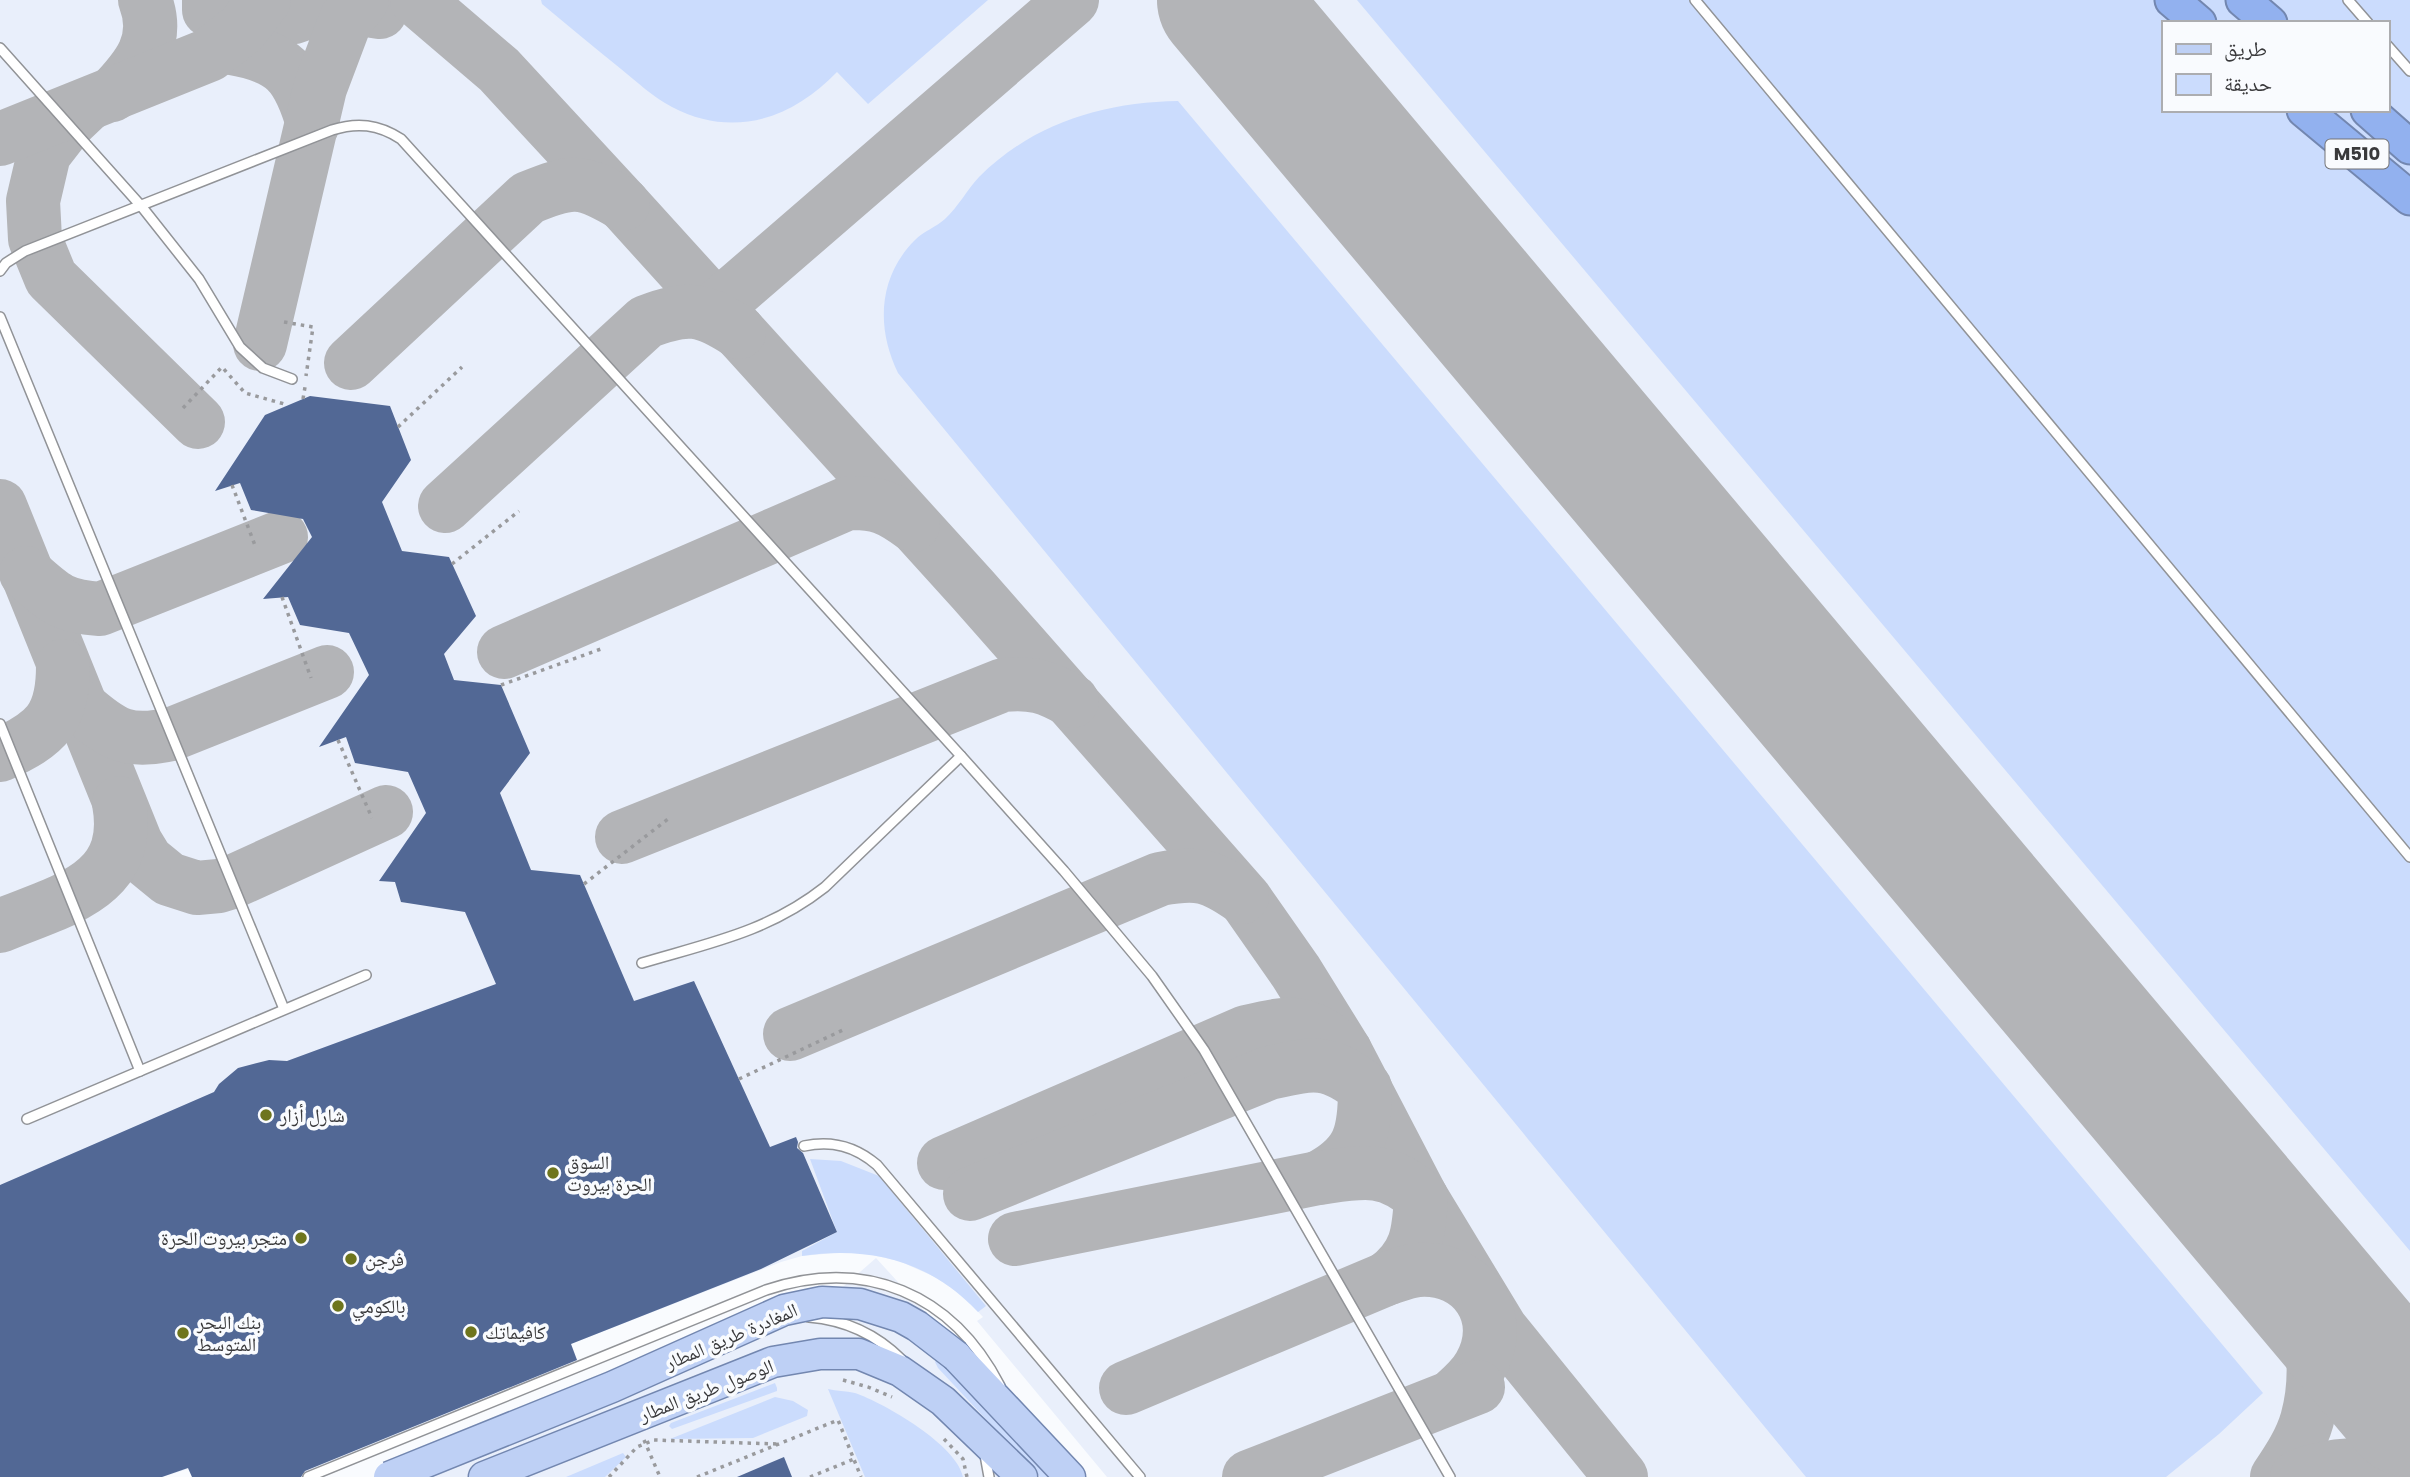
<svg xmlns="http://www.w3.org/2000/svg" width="2410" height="1477" viewBox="0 0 2410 1477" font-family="Poppins,'Noto Naskh Arabic',sans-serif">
	<rect width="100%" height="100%" fill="#f9fbfe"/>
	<g fill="#e9effb">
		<polygon points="0,0 1716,0 2410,825 2410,1477 1107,1477 977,1321 983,1317 963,1296 935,1277 899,1261 863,1253 845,1252 802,1256 781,1262 571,1344 581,1370 323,1477 192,1477 188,1469 162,1477 0,1477"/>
		<polygon points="876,1258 1076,1477 422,1477 812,1314"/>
	</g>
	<g fill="#cbdcfd" fill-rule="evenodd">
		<path d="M 541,0 L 988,0 L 868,104 L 837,72 C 792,119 733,139 672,107 C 653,97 637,82 621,69 C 594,47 568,26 542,4 Z"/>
		<path d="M 1357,0 L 2410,0 L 2410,1251 ZM 2163,23 L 2387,23 L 2387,110 L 2163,110 Z"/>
		<path d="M 1178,101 L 2263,1393 L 2219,1434 L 2166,1477 L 1806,1477 L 898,373 C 876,328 878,277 915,240 C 924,231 936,227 945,219 C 958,207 967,190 979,177 C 1033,123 1104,102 1178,101 Z"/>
		<path d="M 810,1159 L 841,1161 L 879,1176 L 986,1306 L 978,1312 C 930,1261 870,1246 802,1256 L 802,1251 L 837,1232 Z"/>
		<polygon points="937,1358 939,1358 1050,1477 1040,1477 938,1368 935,1362"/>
		<polygon points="775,1383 777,1388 777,1391 672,1429 669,1426 671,1423"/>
		<path d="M 828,1389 C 836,1391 846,1391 855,1393 C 884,1403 957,1445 963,1477 L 865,1477 Z"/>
		<polygon points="775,1397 793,1401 808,1410 807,1416 753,1438 670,1439"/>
		<polygon points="623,1453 626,1457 605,1477 566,1477"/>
	</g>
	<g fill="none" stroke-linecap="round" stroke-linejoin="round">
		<g stroke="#b3b4b7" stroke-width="54">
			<polyline points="209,0 209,10 250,21 294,17 320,8 354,8 380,12"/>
			<polyline points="417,0 499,70 623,204 973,590 1245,899 1296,972 1345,1051 1421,1197 1501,1329 1621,1477"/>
			<path d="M 231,48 C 284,57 298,73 313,124"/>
			<path d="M 112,95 C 138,68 161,41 145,0"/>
			<polyline points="87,105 68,123 44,154 33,201 35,239 51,278 198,422"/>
			<polyline points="0,139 209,55 242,29 264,0"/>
			<polyline points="717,307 1072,0"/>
			<polyline points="260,344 320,88 346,19 362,0"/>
			<path d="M 351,363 L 528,198 C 572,180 581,179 623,204"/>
			<polyline points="0,506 136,843 147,861 169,879 197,888 219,886 232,882 386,812"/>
			<path d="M 445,506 L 646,322 C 688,306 702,308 739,332"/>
			<path d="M 26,573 C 54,598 61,606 100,609 L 281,537"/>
			<path d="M 504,652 L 848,503 C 877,502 890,508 913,525"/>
			<path d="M 81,707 C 113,735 128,744 172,734 L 327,672"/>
			<path d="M 0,755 C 46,734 63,719 63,666"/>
			<path d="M 622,837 L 1003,685 C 1033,682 1047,687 1072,701"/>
			<path d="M 0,926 C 61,900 134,887 119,803"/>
			<path d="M 790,1034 L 1160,879 C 1198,872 1210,875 1242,897"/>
			<path d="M 944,1163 L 1246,1032 C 1295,1021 1304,1019 1345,1051"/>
			<path d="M 970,1194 L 1269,1073 C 1314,1063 1327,1059 1365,1088 C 1365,1134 1360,1156 1318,1178"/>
			<path d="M 2265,1237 C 2274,1250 2286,1263 2293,1277 C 2313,1319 2320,1374 2307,1420 C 2301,1441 2289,1459 2277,1477"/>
			<path d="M 1015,1239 L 1318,1178 C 1361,1172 1385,1165 1421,1197 C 1419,1233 1417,1256 1386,1279"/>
			<path d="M 1126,1388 L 1386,1279 C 1396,1276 1407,1271 1418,1270 C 1473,1266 1508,1317 1480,1366 C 1474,1377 1464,1386 1455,1394"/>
			<polyline points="1249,1477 1478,1387"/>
			<path d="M 2297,1477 C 2331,1462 2374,1462 2410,1471"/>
		</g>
		<polyline stroke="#b3b4b7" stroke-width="136" points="1225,0 2410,1409"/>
	</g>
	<g fill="#526895">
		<polygon points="310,396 390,406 411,460 382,502 402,551 449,557 476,616 444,654 454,680 501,685 530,753 500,793 531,870 580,875 634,1001 694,981 770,1147 796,1137 798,1142 797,1148 803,1153 837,1232 761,1269 571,1344 577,1360 305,1471 301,1477 192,1477 188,1468 162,1477 0,1477 0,1185 214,1092 219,1084 238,1068 269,1060 287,1061 496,984 465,912 401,902 395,882 379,881 426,813 408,772 355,763 346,737 319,747 369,675 349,633 300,625 288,597 263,599 312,537 303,519 251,510 240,483 215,491 265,415"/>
		<polygon points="784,1457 792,1477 737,1477"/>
	</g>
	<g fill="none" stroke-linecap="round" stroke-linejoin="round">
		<defs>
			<g id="service">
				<polyline points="1695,0 2410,857"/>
				<polyline points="2348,0 2368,23"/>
				<polyline points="2387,45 2410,71"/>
				<polyline points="0,48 142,207 199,279 240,347 263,368 292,379"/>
				<path d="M 0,271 L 6,263 L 25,251 L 332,130 C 357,122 378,124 401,139 L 961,756 L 1064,871 L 1152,976 L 1204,1050 L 1450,1477"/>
				<polyline points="0,317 284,1009"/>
				<polyline points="0,724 140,1071"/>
				<path d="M 642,963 C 709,943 768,932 825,887 L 961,756"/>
				<polyline points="27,1119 366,975"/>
				<path d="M 804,1146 C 832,1140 855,1146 877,1165 L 1140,1477"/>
				<path d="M 809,1317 C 846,1320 876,1334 902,1360"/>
				<polyline points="985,1455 989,1477"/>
				<path d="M 308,1477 L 766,1290 C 865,1257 952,1293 1000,1386"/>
			</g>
			<g id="primary">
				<polyline points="956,1356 1070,1477"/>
				<polyline points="484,1477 773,1362 820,1354 859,1354 900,1371 943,1401 1022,1477"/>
			</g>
			<g id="motorway">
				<polyline points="2172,0 2199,23"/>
				<polyline points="2243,0 2270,23"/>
				<polyline points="2304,110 2410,198"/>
				<polyline points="2368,110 2410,147"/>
			</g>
		</defs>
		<use href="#service" stroke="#919397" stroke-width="12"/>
		<use href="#primary" stroke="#7387b0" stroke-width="33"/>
		<use href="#motorway" stroke="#7387b0" stroke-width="37"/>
		<g stroke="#999a9d" stroke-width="3.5" stroke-dasharray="3.5 5" stroke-linecap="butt">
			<polyline points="284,322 313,327 306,376"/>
			<polyline points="303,399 305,387"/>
			<polyline points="183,408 222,367 245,393 288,405"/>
			<polyline points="398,427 462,367"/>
			<polyline points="232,485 256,548"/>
			<polyline points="452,564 519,511"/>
			<polyline points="282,597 311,678"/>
			<polyline points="501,685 601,649"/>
			<polyline points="338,740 372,818"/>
			<polyline points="584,884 668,819"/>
			<polyline points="739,1079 845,1029"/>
			<polyline points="843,1380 868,1387 892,1397"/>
			<polyline points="944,1439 963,1459 967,1477"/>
			<polyline points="644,1440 660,1477"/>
			<polyline points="609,1477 637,1447 654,1440 777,1444"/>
			<polyline points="697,1477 838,1420 861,1477"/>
			<polyline points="810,1477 854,1459"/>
		</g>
		<use href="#service" stroke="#fff" stroke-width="9"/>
		<use href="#primary" stroke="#bed0f5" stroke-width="30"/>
		<use href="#motorway" stroke="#92b1ef" stroke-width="33"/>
		<defs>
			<polyline id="primary-bridge" points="389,1477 612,1387 784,1310 822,1302 860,1304 901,1317 917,1326 956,1356"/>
		</defs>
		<use href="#primary-bridge" stroke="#7387b0" stroke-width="33" stroke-linecap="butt"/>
		<use href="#primary-bridge" stroke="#bed0f5" stroke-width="30"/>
	</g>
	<g fill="#6e751d" stroke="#f9fbfe" stroke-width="2.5">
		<circle cx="266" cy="1115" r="7"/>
		<circle cx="553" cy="1173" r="7"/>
		<circle cx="301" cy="1238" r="7"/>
		<circle cx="351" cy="1259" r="7"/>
		<circle cx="338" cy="1306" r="7"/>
		<circle cx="471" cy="1332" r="7"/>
		<circle cx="183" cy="1333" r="7"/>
	</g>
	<g text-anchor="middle" stroke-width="7" stroke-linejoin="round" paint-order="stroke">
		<rect fill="#f9fbfe" stroke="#737376" stroke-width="2" x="2325.5" y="139.5" width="63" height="29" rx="5"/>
		<g font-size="18" font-weight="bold" fill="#39393b">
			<text x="2357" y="160">M510</text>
		</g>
		<g font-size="19" fill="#39393b" stroke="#f9fbfe" text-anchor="start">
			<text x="280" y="1122">شارل أزار</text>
			<text x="567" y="1169">السوق<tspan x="567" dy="22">الحرة بيروت</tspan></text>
			<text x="287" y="1245" text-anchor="end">متجر بيروت الحرة</text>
			<text x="365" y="1266">فرجن</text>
			<text x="352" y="1313">بالكومي</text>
			<text x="197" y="1329">بنك البحر<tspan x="197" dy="22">المتوسط</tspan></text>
			<text x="485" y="1339">كافيماتك</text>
		</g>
		<g font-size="19" fill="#39393b" stroke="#f9fbfe">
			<text transform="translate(731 1336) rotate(-23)" y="7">المغادرة طريق المطار</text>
			<text transform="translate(706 1390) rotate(-21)" y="7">الوصول طريق المطار</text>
		</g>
	</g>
	<rect x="2162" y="21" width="228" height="91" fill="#f9fbfe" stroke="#acadb0" stroke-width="2"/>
	<rect x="2176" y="44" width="35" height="10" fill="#bed0f5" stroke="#acadb0" stroke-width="2"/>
	<text x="2224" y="56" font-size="21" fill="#39393b">طريق</text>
	<rect x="2176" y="74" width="35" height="21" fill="#cbdcfd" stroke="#acadb0" stroke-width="2"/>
	<text x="2224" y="91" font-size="21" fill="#39393b">حديقة</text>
</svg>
